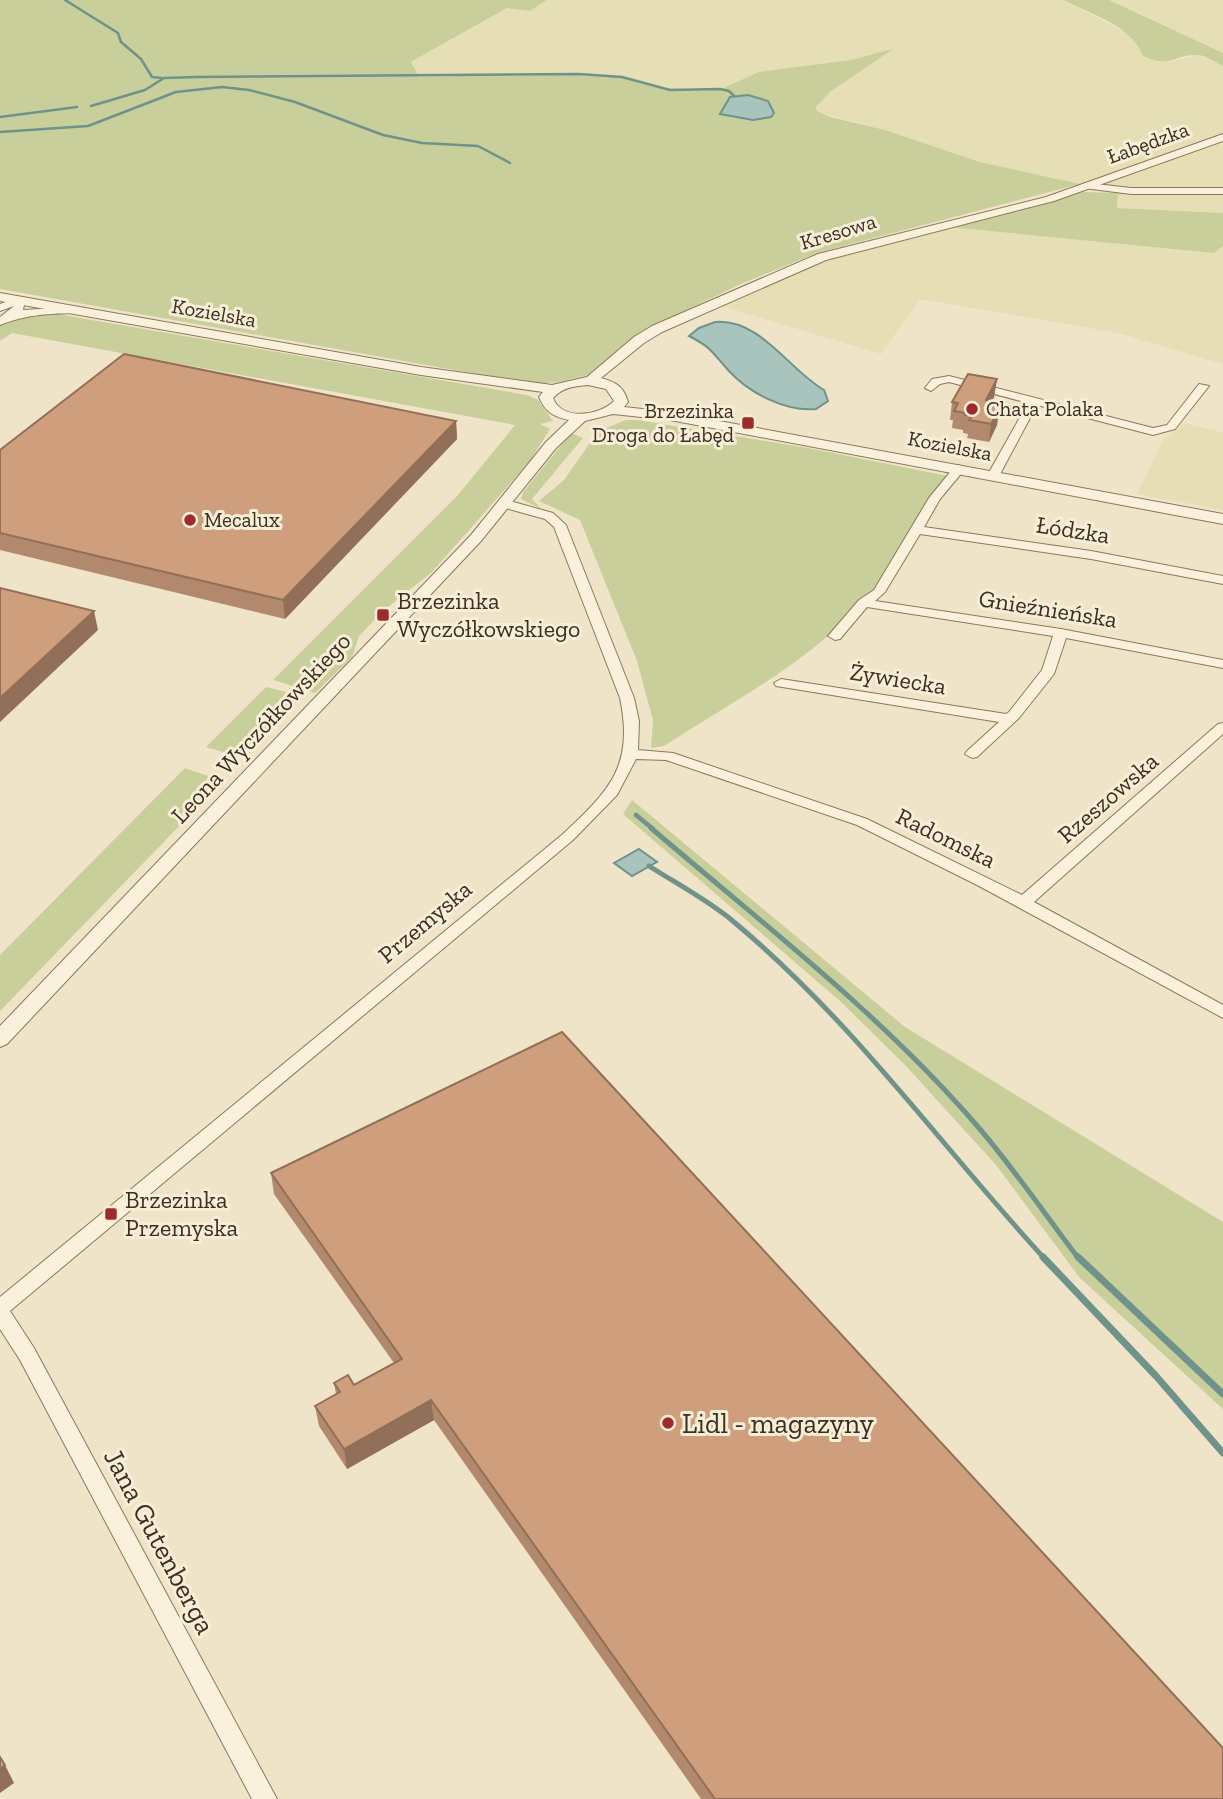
<svg xmlns="http://www.w3.org/2000/svg" width="1223" height="1799" viewBox="0 0 1223 1799" font-family="'Zilla Slab',serif">
	<rect width="100%" height="100%" fill="#f0e4c8"/>
	<g fill="#e6deb5">
		<polygon points="547,0 1064,0 1126,33 1133,38 1142,55 1168,62 1198,55 1223,66 1223,133 1080,184 980,162 885,130 819,113 816,107 830,92 889,51 851,60 759,72 720,89 694,91 656,88 633,79 604,75 548,73 419,77 410,63 508,8 530,11"/>
		<polygon points="1109,0 1223,0 1223,53 1116,3"/>
		<polygon points="1223,140 1223,189 1136,188 1101,185"/>
		<polygon points="1118,193 1223,193 1223,213 1117,208"/>
		<polygon points="948,227 1214,253 1223,246 1223,364 1118,333 920,299 881,354 718,305 826,259"/>
		<polygon points="1184,423 1223,433 1223,510 1137,494 1163,440"/>
	</g>
	<g fill="#c9cf9b">
		<polygon points="0,0 547,0 530,11 507,8 411,62 419,77 548,73 604,75 633,79 657,88 707,90 721,89 759,72 851,60 893,49 830,92 816,107 817,111 830,117 885,130 980,162 1080,184 817,253 741,284 659,323 592,374 560,382 532,384 0,289"/>
		<path d="M 1064,0 L 1109,0 L 1223,53 L 1223,66 C 1216,63 1205,55 1197,55 C 1173,54 1171,70 1142,55 C 1133,26 1088,13 1064,0 Z"/>
		<polygon points="1083,192 1118,193 1117,208 1223,213 1223,246 1214,253 948,227"/>
		<polygon points="51,313 527,395 538,400 553,421 540,424 550,429 530,461 432,572 383,611 359,636 352,657 315,693 273,680 458,495 515,425 12,333 0,341 0,325 17,317"/>
		<path d="M 626,420 L 638,420 L 808,448 L 948,476 C 924,513 902,555 874,589 C 817,659 738,698 664,746 L 651,748 L 653,720 L 637,661 L 580,520 L 539,501 L 564,480 L 594,437 L 594,433 Z"/>
		<polygon points="571,433 583,438 532,499 541,509 521,499 523,492"/>
		<polygon points="266,687 302,696 250,753 234,755 206,747"/>
		<polygon points="185,768 211,777 218,786 0,1011 0,955"/>
		<polygon points="632,800 905,1027 1223,1222 1223,1409 1080,1278 996,1165 906,1066 841,1002 623,814"/>
	</g>
	<g fill="#a9c4bc" stroke="#6f938a" stroke-width="2">
		<polygon points="748,95 768,101 774,113 771,117 753,120 720,114 730,97"/>
		<path d="M 715,322 C 760,318 789,370 824,390 L 828,401 L 816,409 C 786,412 749,393 729,371 C 711,352 714,349 689,336 L 699,328 Z"/>
		<polygon points="639,849 657,862 632,876 614,863"/>
	</g>
	<g fill="none" stroke-linecap="round" stroke-linejoin="round">
		<g stroke="#6f938a" stroke-width="2.5">
			<polyline points="65,0 118,33 121,42 141,59 152,77 162,78"/>
			<polyline points="91,106 145,90 164,78 197,77 579,74 622,77 670,90 720,89 729,91 734,96"/>
			<polyline points="0,117 77,107"/>
			<polyline points="0,132 88,126 176,92 222,87 249,90 295,102 383,135 422,143 478,146 510,163"/>
		</g>
		<polyline stroke="#6f938a" stroke-width="4.5" points="636,815 653,829"/>
		<g stroke="#6f938a" stroke-width="5">
			<path d="M 651,828 C 763,924 883,1016 979,1128 C 1015,1170 1046,1216 1079,1259"/>
			<path d="M 649,866 C 677,884 708,900 734,922 C 854,1022 940,1145 1045,1259"/>
		</g>
		<g stroke="#6f938a" stroke-width="7">
			<polyline points="1043,1257 1156,1376 1223,1453"/>
			<polyline points="1078,1257 1223,1394"/>
		</g>
		<defs>
			<g id="minor">
				<polygon points="1087,183 1131,188 1223,188 1223,194 1131,194 1084,188 1084,184"/>
				<path d="M 20,297 L 25,300 L 23,310 L 73,307 L 78,310 L 73,313 C 44,314 26,315 0,325 L 0,317 L 14,306 L 0,311 L 0,304 Z"/>
				<polygon points="949,376 1153,428 1167,425 1199,384 1209,386 1175,429 1153,435 1037,405 999,476 993,480 987,476 1028,403 949,382 940,384 931,391 925,388 932,379"/>
				<polygon points="959,465 965,469 940,499 924,527 1091,551 1223,576 1223,584 1091,559 920,534 885,592 875,601 1061,629 1223,660 1223,668 1066,638 1054,674 1019,718 977,757 972,758 965,754 967,751 999,722 776,686 774,683 781,679 1006,714 1009,712 1042,670 1053,636 867,607 840,639 835,640 828,636 859,600 874,590 929,498 955,466"/>
				<path d="M 506,500 L 553,513 L 566,525 L 634,698 L 639,721 L 638,750 L 673,753 L 867,819 L 1022,895 L 1218,724 L 1223,723 L 1223,734 L 1034,902 L 1223,1005 L 1223,1018 L 979,886 L 857,825 L 666,760 L 636,759 L 617,795 L 573,840 L 10,1311 L 34,1348 L 277,1799 L 252,1799 L 20,1360 L 0,1329 L 0,1297 L 563,834 C 610,790 634,766 620,698 L 554,527 L 545,519 L 502,507 L 500,504 Z"/>
			</g>
			<path id="tertiary" d="M 1223,134 L 1223,141 L 1054,201 L 826,260 L 662,332 L 644,343 L 601,378 C 616,382 624,387 628,402 L 624,407 L 670,412 L 1223,514 L 1223,524 L 670,420 L 613,414 L 585,421 L 556,448 L 481,541 L 7,1044 L 0,1047 L 0,1026 L 471,535 L 546,442 L 569,420 C 554,417 545,412 539,397 L 543,392 L 421,375 L 0,301 L 0,293 L 421,367 L 552,385 L 587,377 L 634,337 L 652,326 L 818,254 L 1046,197 ZM 588,385 L 606,389 L 614,401 C 599,416 562,421 553,398 C 563,387 575,386 588,385 Z"/>
		</defs>
		<use href="#minor" stroke="#8d765c" stroke-width="2"/>
		<use href="#tertiary" stroke="#8d765c" stroke-width="2"/>
		<use href="#minor" fill="#faf1dc" fill-rule="evenodd"/>
		<use href="#tertiary" fill="#faf1dc" fill-rule="evenodd"/>
	</g>
	<g fill="#b2896c">
		<polygon points="997,379 994,397 992,401 997,425 989,442 967,438 968,434 963,433 963,430 952,428 953,420 950,420 952,402"/>
		<polygon points="456,421 457,439 285,619 0,550 0,450"/>
		<polygon points="271,1173 1223,1799 701,1799 434,1420 347,1469 319,1426 315,1406 336,1394 334,1383 354,1385 394,1363 274,1194"/>
	</g>
	<g fill="#916f58">
		<polygon points="997,379 994,397 984,418 986,400"/>
		<polygon points="1000,407 997,425 989,442 991,424"/>
		<polygon points="456,421 457,439 285,619 283,600"/>
		<polygon points="94,611 98,630 0,722 0,698"/>
		<polygon points="431,1400 434,1420 347,1469 344,1449"/>
		<polygon points="5,1765 14,1783 0,1793 0,1769"/>
	</g>
	<g fill="#cf9f7d" stroke="#916f58" stroke-width="2">
		<polygon points="124,354 456,421 283,600 0,533 0,450"/>
		<polygon points="968,374 997,379 986,400 993,401 991,406 1000,407 991,424 969,420 972,416 965,415 966,413 954,411 958,403 952,402"/>
		<polygon points="0,588 94,611 0,698"/>
		<polygon points="562,1032 1223,1748 1223,1799 715,1799 431,1400 344,1449 315,1406 340,1392 334,1383 348,1375 354,1385 402,1359 271,1173"/>
		<polygon points="0,1757 5,1765 0,1769"/>
	</g>
	<g fill="#9e2a2b" stroke="#f7eed8" stroke-width="2.5">
		<circle cx="972" cy="409" r="7"/>
		<rect x="741" y="416" width="14" height="14" rx="3.5"/>
		<circle cx="190" cy="520" r="7"/>
		<rect x="376" y="608" width="14" height="14" rx="3.5"/>
		<rect x="104" y="1207" width="14" height="14" rx="3.5"/>
		<circle cx="668" cy="1423" r="7"/>
	</g>
	<g text-anchor="middle" stroke-width="6" stroke-linejoin="round" paint-order="stroke">
		<g font-size="21" fill="#3d2e20" stroke="#f7eed8">
			<text transform="translate(1148 143) rotate(-20)" y="7">Łabędzka</text>
			<text transform="translate(838 232) rotate(-17)" y="7">Kresowa</text>
			<text transform="translate(214 313) rotate(10)" y="7">Kozielska</text>
			<text transform="translate(950 446) rotate(11)" y="7">Kozielska</text>
		</g>
		<g font-size="21" fill="#3d2e20" stroke="#f7eed8" text-anchor="start">
			<text x="986" y="416">Chata Polaka</text>
			<text x="734" y="418" text-anchor="end">Brzezinka<tspan x="734" dy="24">Droga do Łabęd</tspan></text>
			<text x="204" y="527">Mecalux</text>
		</g>
		<g font-size="24" fill="#3d2e20" stroke="#f7eed8">
			<text transform="translate(1073 530) rotate(9)" y="8">Łódzka</text>
			<text transform="translate(1048 609) rotate(9)" y="8">Gnieźnieńska</text>
			<text transform="translate(898 679) rotate(9)" y="8">Żywiecka</text>
			<text transform="translate(261 728) rotate(-47)" y="8">Leona Wyczółkowskiego</text>
			<text transform="translate(1108 798) rotate(-41)" y="8">Rzeszowska</text>
			<text transform="translate(946 838) rotate(26)" y="8">Radomska</text>
			<text transform="translate(425 922) rotate(-40)" y="8">Przemyska</text>
		</g>
		<g font-size="24" fill="#3d2e20" stroke="#f7eed8" text-anchor="start">
			<text x="397" y="609">Brzezinka<tspan x="397" dy="28">Wyczółkowskiego</tspan></text>
			<text x="125" y="1208">Brzezinka<tspan x="125" dy="28">Przemyska</tspan></text>
		</g>
		<g font-size="28" fill="#3d2e20" stroke="#f7eed8" text-anchor="start">
			<text x="682" y="1433">Lidl - magazyny</text>
		</g>
		<g font-size="28" fill="#3d2e20" stroke="#f7eed8">
			<text transform="translate(160 1541) rotate(62)" y="10">Jana Gutenberga</text>
		</g>
	</g>
</svg>
